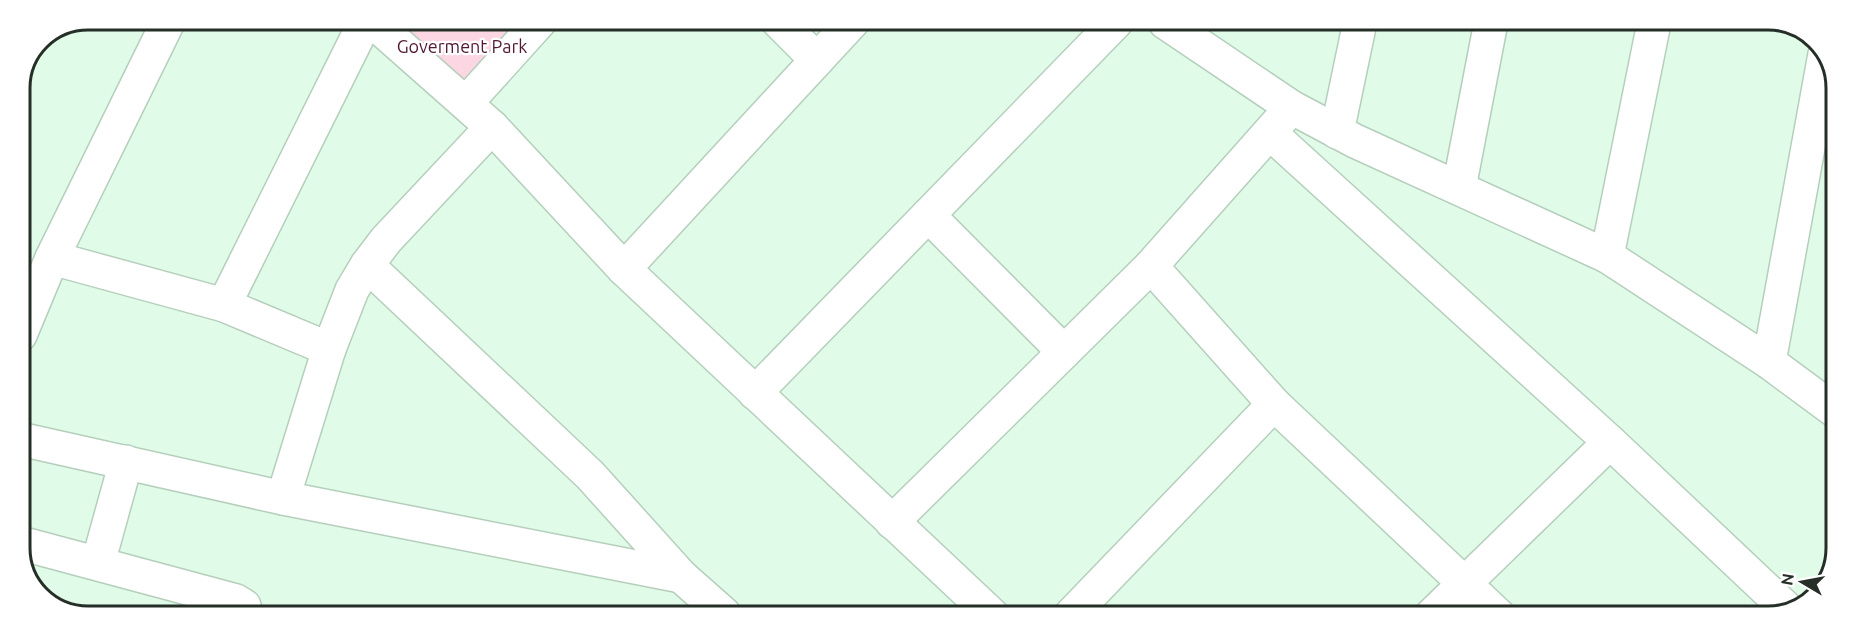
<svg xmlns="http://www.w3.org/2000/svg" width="1856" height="636" viewBox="0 0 1856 636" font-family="Ubuntu,sans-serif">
	<rect width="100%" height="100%" fill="#e0fbe8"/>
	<polygon fill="#fcd6e3" points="390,20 524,20 463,85"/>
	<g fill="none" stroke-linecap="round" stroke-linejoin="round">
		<defs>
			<g id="street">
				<polyline points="778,21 817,60"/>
				<polyline points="1165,22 1291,107 1355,141 1607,256 1769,362 1834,410"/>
				<polyline points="466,103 541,20"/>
				<polyline points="1337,132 1360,22"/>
				<polyline points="1270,133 1610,442 1788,610"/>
				<polyline points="1459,188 1491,22"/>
				<polyline points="928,215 1064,352"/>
				<polyline points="1607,256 1654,23"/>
				<polyline points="52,258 224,305 329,349"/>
				<polyline points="367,265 590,475 681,576 724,614"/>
				<polyline points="1151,266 1274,404 1499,616"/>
				<polyline points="624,269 853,21"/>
				<polyline points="224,305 366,20"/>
				<polyline points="20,335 52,258 169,20"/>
				<polyline points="1769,362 1825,54"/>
				<polyline points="755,393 1116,22"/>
				<polyline points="20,439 283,498 681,576"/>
				<polyline points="283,498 329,349 352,290 367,265 386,240 492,127"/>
				<polyline points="892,522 1151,266 1284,116"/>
				<polyline points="20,543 236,601 244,606 246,613"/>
				<polyline points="98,563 126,462"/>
				<polyline points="1071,615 1274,404"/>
				<polyline points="1431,616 1610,442"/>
			</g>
			<polyline id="secondary" points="371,20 492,127 624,269 992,615"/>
		</defs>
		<use href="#street" stroke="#b5cfbc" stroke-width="36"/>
		<use href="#secondary" stroke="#b5cfbc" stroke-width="36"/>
		<use href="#street" stroke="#fff" stroke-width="33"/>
		<use href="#secondary" stroke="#fff" stroke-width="33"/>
	</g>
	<g text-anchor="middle" stroke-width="4.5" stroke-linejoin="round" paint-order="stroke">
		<g font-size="18" fill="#511933" stroke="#fff">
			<text x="462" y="53">Goverment Park</text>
		</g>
	</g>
	<path d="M0 0H1856V636H0ZM88 30H1768A58 58 0 0 1 1826 88V548A58 58 0 0 1 1768 606H88A58 58 0 0 1 30 548V88A58 58 0 0 1 88 30Z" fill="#fff" fill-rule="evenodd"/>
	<path fill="none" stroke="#252f28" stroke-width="3" d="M88 30H1768A58 58 0 0 1 1826 88V548A58 58 0 0 1 1768 606H88A58 58 0 0 1 30 548V88A58 58 0 0 1 88 30Z"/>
	<g transform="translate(1802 582) rotate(280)" stroke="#ffffff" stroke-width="4.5" paint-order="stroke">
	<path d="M0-4.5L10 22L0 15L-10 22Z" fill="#252f28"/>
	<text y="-9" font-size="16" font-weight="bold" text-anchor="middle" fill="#252f28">N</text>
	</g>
</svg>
